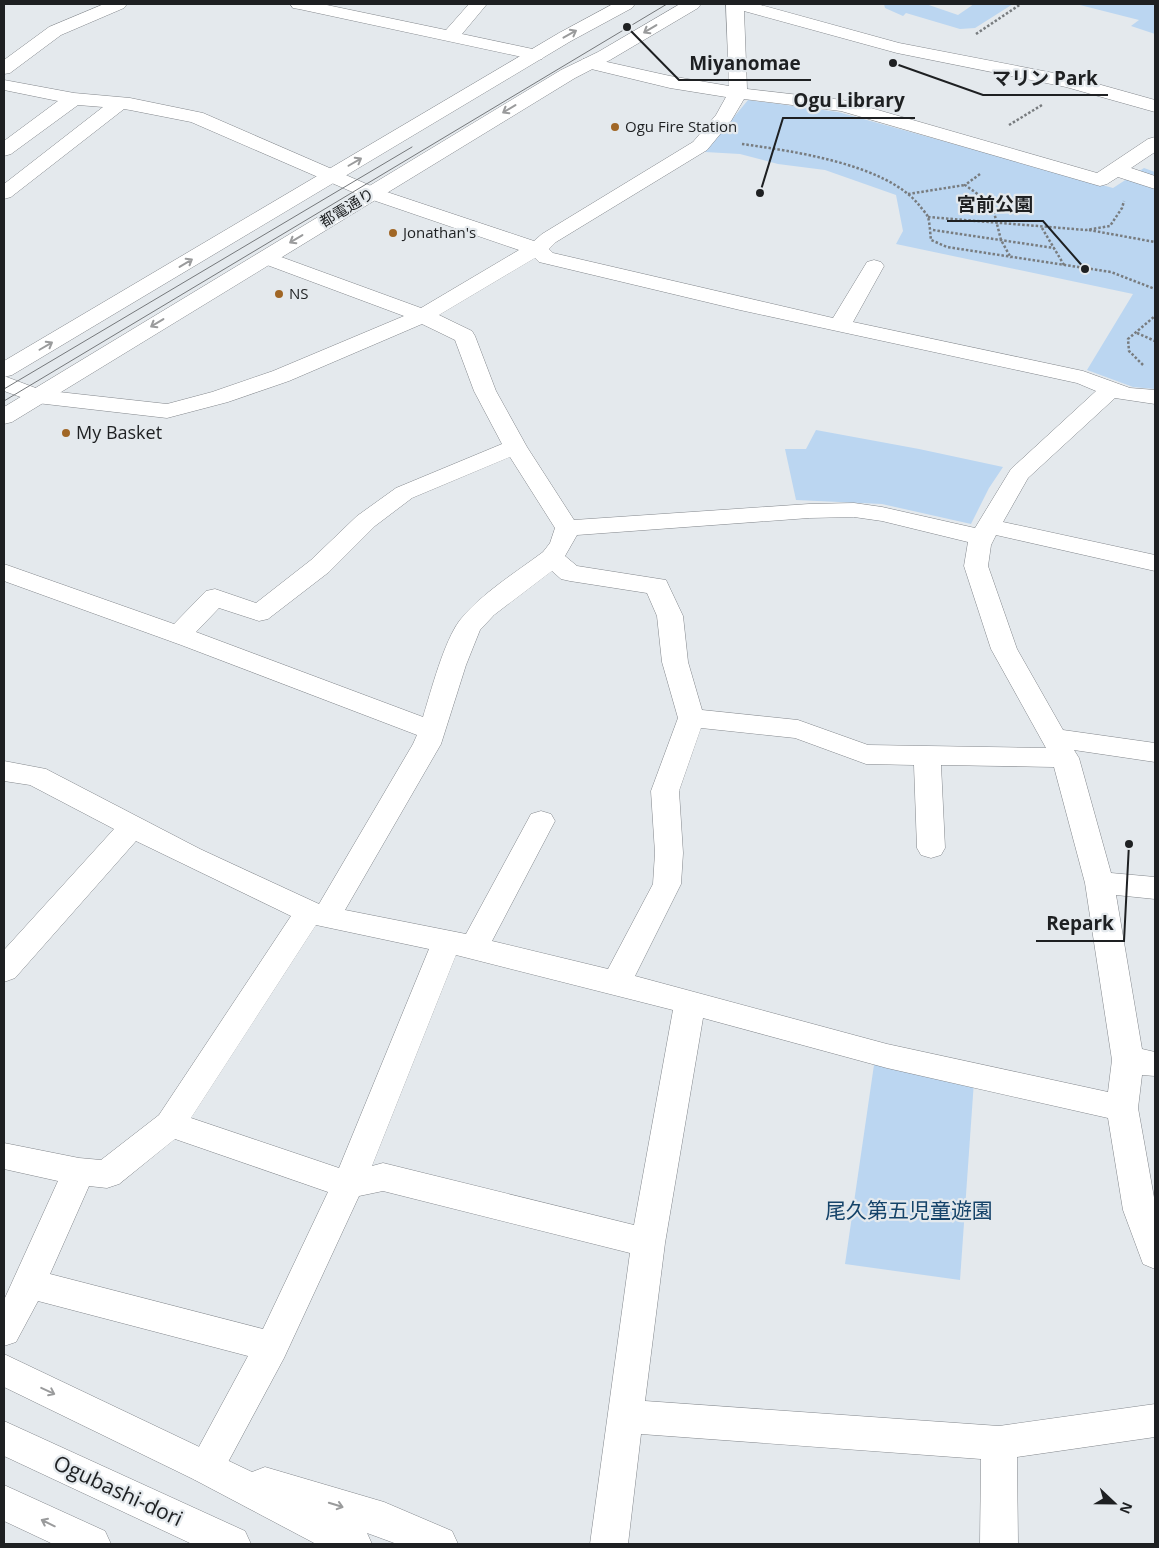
<svg xmlns="http://www.w3.org/2000/svg" width="1159" height="1548" viewBox="0 0 1159 1548" font-family="'Open Sans','Noto Sans JP',sans-serif">
	<rect width="100%" height="100%" fill="#e4e9ed"/>
	<g fill="#bbd6f1">
		<polygon points="884,4 926,4 958,15 974,4 1013,4 975,28 960,29 906,13 903,16 885,8"/>
		<polygon points="1076,4 1155,4 1155,34 1131,26 1139,20"/>
		<polygon points="748,100 838,112 1113,188 1144,168 1155,172 1155,389 1133,387 1087,370 1133,294 896,244 903,231 896,195 825,170 778,164 740,154 705,152"/>
		<polygon points="816,430 919,449 1003,467 989,488 971,524 882,504 796,500 785,449 806,449"/>
		<polygon points="875,1058 974,1081 960,1280 845,1264"/>
	</g>
	<g fill="none" stroke-linecap="round" stroke-linejoin="round">
		<defs>
			<g id="minor">
				<polygon points="104,4 127,4 124,8 61,35 10,73 4,74 4,60 49,27"/>
				<polygon points="290,4 322,4 446,30 469,4 487,4 462,34 542,51 545,55 542,59 536,60 299,9 293,8"/>
				<path d="M 726,4 L 757,4 L 899,43 L 1069,76 L 1155,100 L 1155,112 L 1066,87 L 897,53 L 744,11 L 747,89 L 843,100 L 1097,173 L 1148,139 L 1155,137 L 1155,152 L 1131,168 L 1155,176 L 1155,189 L 1118,177 L 1107,184 L 1100,186 L 841,111 L 744,99 L 731,121 L 707,150 L 556,242 L 549,249 L 553,253 L 833,318 L 867,262 L 874,260 L 881,262 L 884,266 L 853,322 L 1083,371 L 1130,388 L 1155,390 L 1155,404 L 1115,398 L 1028,478 L 1003,522 L 1155,555 L 1155,571 L 996,535 L 991,545 L 988,566 L 1017,649 L 1063,730 L 1155,743 L 1155,762 L 1074,750 L 1079,758 L 1111,873 L 1155,877 L 1155,899 L 1116,895 L 1142,1049 L 1155,1052 L 1155,1076 L 1142,1075 L 1138,1108 L 1155,1203 L 1155,1269 L 1143,1264 L 1123,1210 L 1108,1118 L 887,1068 L 703,1018 L 665,1243 L 645,1401 L 999,1426 L 1155,1404 L 1155,1437 L 1017,1457 L 1018,1544 L 980,1544 L 981,1459 L 641,1434 L 628,1544 L 590,1544 L 630,1253 L 383,1191 L 359,1196 L 284,1358 L 219,1479 L 206,1484 L 193,1479 L 188,1467 L 248,1356 L 38,1301 L 16,1342 L 4,1346 L 4,1300 L 58,1181 L 4,1169 L 4,1143 L 79,1158 L 101,1160 L 159,1115 L 291,916 L 136,841 L 15,978 L 4,982 L 4,950 L 114,829 L 30,785 L 4,781 L 4,761 L 46,769 L 200,849 L 319,904 L 413,744 L 417,735 L 181,645 L 4,581 L 4,564 L 174,624 L 206,591 L 215,589 L 256,603 L 311,560 L 357,516 L 396,488 L 502,444 L 474,391 L 455,340 L 422,324 L 289,381 L 228,402 L 167,418 L 37,403 L 4,391 L 4,376 L 41,390 L 167,404 L 212,392 L 273,371 L 404,316 L 259,262 L 256,258 L 259,254 L 266,252 L 273,254 L 421,308 L 519,250 L 364,197 L 191,122 L 130,110 L 124,109 L 11,197 L 4,199 L 4,184 L 103,107 L 78,105 L 11,154 L 4,156 L 4,141 L 58,101 L 4,90 L 4,80 L 74,93 L 130,98 L 203,113 L 378,189 L 534,241 L 542,234 L 693,142 L 716,115 L 726,97 L 670,88 L 583,67 L 580,63 L 583,59 L 589,58 L 670,76 L 729,86 ZM 535,258 L 539,262 L 740,310 L 1077,383 L 1096,391 L 1011,469 L 975,528 L 882,507 L 854,503 L 809,504 L 574,520 L 527,447 L 496,391 L 475,336 L 472,331 L 439,315 ZM 510,457 L 555,528 L 550,543 L 543,552 C 515,573 482,593 460,620 C 444,641 431,691 423,717 L 196,632 L 219,608 L 259,621 L 268,619 L 329,572 L 375,526 L 412,498 ZM 854,517 L 882,521 L 968,542 L 964,566 L 991,649 L 1046,748 L 868,745 L 798,720 L 702,710 L 688,662 L 683,616 L 666,580 L 577,566 L 565,556 L 577,535 L 809,518 ZM 552,571 L 561,579 L 570,581 L 647,593 L 657,616 L 662,662 L 678,718 L 651,791 L 655,853 L 653,884 L 608,969 L 492,941 L 555,821 L 551,814 L 541,811 L 531,814 L 466,934 L 345,910 L 441,744 L 466,665 L 480,630 L 494,615 ZM 701,728 L 795,738 L 866,764 L 914,765 L 917,848 L 921,855 L 931,858 L 941,855 L 945,848 L 941,765 L 1054,767 L 1085,883 L 1112,1060 L 1108,1092 L 887,1044 L 635,976 L 681,884 L 683,853 L 679,791 ZM 316,925 L 429,949 L 339,1168 L 191,1118 ZM 456,955 L 673,1010 L 634,1225 L 383,1163 L 372,1166 ZM 175,1139 L 328,1192 L 263,1329 L 50,1274 L 89,1186 L 107,1188 L 119,1184 Z"/>
			</g>
			<g id="major">
				<polygon points="613,4 635,4 632,8 571,41 12,375 4,377 4,361 559,33"/>
				<polygon points="680,4 701,4 698,8 610,60 575,78 12,422 4,424 4,407 561,70 598,52"/>
				<polygon points="4,1354 252,1472 265,1467 384,1502 452,1531 458,1544 397,1544 367,1533 372,1544 316,1544 193,1479 4,1387"/>
				<polygon points="4,1421 245,1531 251,1544 192,1544 4,1456"/>
				<polygon points="4,1485 105,1531 111,1544 53,1544 4,1521"/>
			</g>
		</defs>
		<use href="#minor" stroke="#83878c" stroke-width="1"/>
		<use href="#major" stroke="#83878c" stroke-width="1"/>
		<g stroke="#787c7f" stroke-width="2.5" stroke-dasharray="2.5 2" stroke-linecap="butt">
			<polyline points="976,34 1021,4"/>
			<polyline points="1009,125 1042,105"/>
			<path d="M 742,144 C 792,151 886,164 919,205 C 922,209 926,213 928,217 C 930,224 930,233 931,240 L 947,247 L 1111,272 L 1155,289"/>
			<polyline points="980,174 965,185 986,200 993,208 1001,240 1011,258"/>
			<polyline points="908,194 965,185"/>
			<polyline points="928,217 1086,230 1110,226 1122,208 1124,201"/>
			<polyline points="1042,228 1064,265"/>
			<polyline points="933,230 1054,248"/>
			<polyline points="1089,230 1155,242"/>
			<polyline points="1137,333 1155,341"/>
			<polyline points="1143,365 1129,351 1128,339 1155,316"/>
		</g>
		<use href="#minor" fill="#fff" fill-rule="evenodd"/>
		<use href="#major" fill="#fff" fill-rule="evenodd"/>
		<g stroke="#75787b" stroke-width="1">
			<polyline points="4,389 412,147"/>
			<polyline points="4,401 667,4"/>
		</g>
	</g>
	<defs><path id="oneway-shaft" d="M-6 0H5M1.5-3L5.5 0L1.5 3" fill="none" stroke-width="1.6" stroke-linecap="round" stroke-linejoin="round" transform="scale(1.25)"/></defs>
	<g stroke="#9a9b9c">
		<use href="#oneway-shaft" transform="translate(650 29) rotate(149)"/>
		<use href="#oneway-shaft" transform="translate(570 34) rotate(-29)"/>
		<use href="#oneway-shaft" transform="translate(509 109) rotate(149)"/>
		<use href="#oneway-shaft" transform="translate(355 162) rotate(-30)"/>
		<use href="#oneway-shaft" transform="translate(296 239) rotate(149)"/>
		<use href="#oneway-shaft" transform="translate(186 263) rotate(-31)"/>
		<use href="#oneway-shaft" transform="translate(157 323) rotate(149)"/>
		<use href="#oneway-shaft" transform="translate(46 346) rotate(-30)"/>
		<use href="#oneway-shaft" transform="translate(48 1391) rotate(25)"/>
		<use href="#oneway-shaft" transform="translate(336 1505) rotate(17)"/>
		<use href="#oneway-shaft" transform="translate(48 1523) rotate(-154)"/>
	</g>
	<g fill="#a06625" stroke="#e4e9ed" stroke-width="2">
		<circle cx="615" cy="127" r="5"/>
		<circle cx="393" cy="233" r="5"/>
		<circle cx="279" cy="294" r="5"/>
		<circle cx="66" cy="433" r="5"/>
	</g>
	<g text-anchor="middle" stroke-width="4.5" stroke-linejoin="round" paint-order="stroke">
		<g font-size="15" fill="#1e2022" stroke="#e4e9ed" text-anchor="start">
			<text x="625" y="132">Ogu Fire Station</text>
			<text x="403" y="238">Jonathan's</text>
			<text x="289" y="299">NS</text>
		</g>
		<g font-size="15" fill="#1e2022" stroke="#e4e9ed">
			<text transform="translate(347 208) rotate(-31)" y="5">都電通り</text>
		</g>
		<g font-size="18" fill="#1e2022" stroke="#e4e9ed" text-anchor="start">
			<text x="76" y="439">My Basket</text>
		</g>
		<g font-size="21" fill="#154369" stroke="#e4e9ed">
			<text x="909" y="1218">尾久第五児童遊園</text>
		</g>
		<g font-size="21" fill="#1e2022" stroke="#e4e9ed">
			<text transform="translate(118 1491) rotate(25)" y="7">Ogubashi-dori</text>
		</g>
	</g>
	<path fill="none" stroke="#1e2022" stroke-width="2" d="M627 27L679 80H811M893 63L983 95H1108M760 193L783 118H915M1085 269L1043 221H947M1129 844L1124 941H1036"/>
	<g fill="#1e2022" stroke="#e4e9ed" stroke-width="2">
		<circle cx="627" cy="27" r="5"/>
		<circle cx="893" cy="63" r="5"/>
		<circle cx="760" cy="193" r="5"/>
		<circle cx="1085" cy="269" r="5"/>
		<circle cx="1129" cy="844" r="5"/>
	</g>
	<g font-size="19" text-anchor="middle" font-weight="bold" fill="#1e2022" stroke="#e4e9ed" stroke-width="4.5" stroke-linejoin="round" paint-order="stroke">
		<text x="745" y="70">Miyanomae</text>
		<text x="1045" y="85">マリン Park</text>
		<text x="849" y="107">Ogu Library</text>
		<text x="995" y="211">宮前公園</text>
		<text x="1080" y="930">Repark</text>
	</g>
	<rect width="1159" height="1548" fill="none" stroke="#1e2022" stroke-width="10"/>
	<g transform="translate(1114 1503) rotate(112)" stroke="#e4e9ed" stroke-width="4" paint-order="stroke">
	<path d="M0-4L9 19L0 12L-9 19Z" fill="#1e2022"/>
	<text y="-8" font-size="14" font-weight="bold" text-anchor="middle" fill="#1e2022">N</text>
	</g>
</svg>
